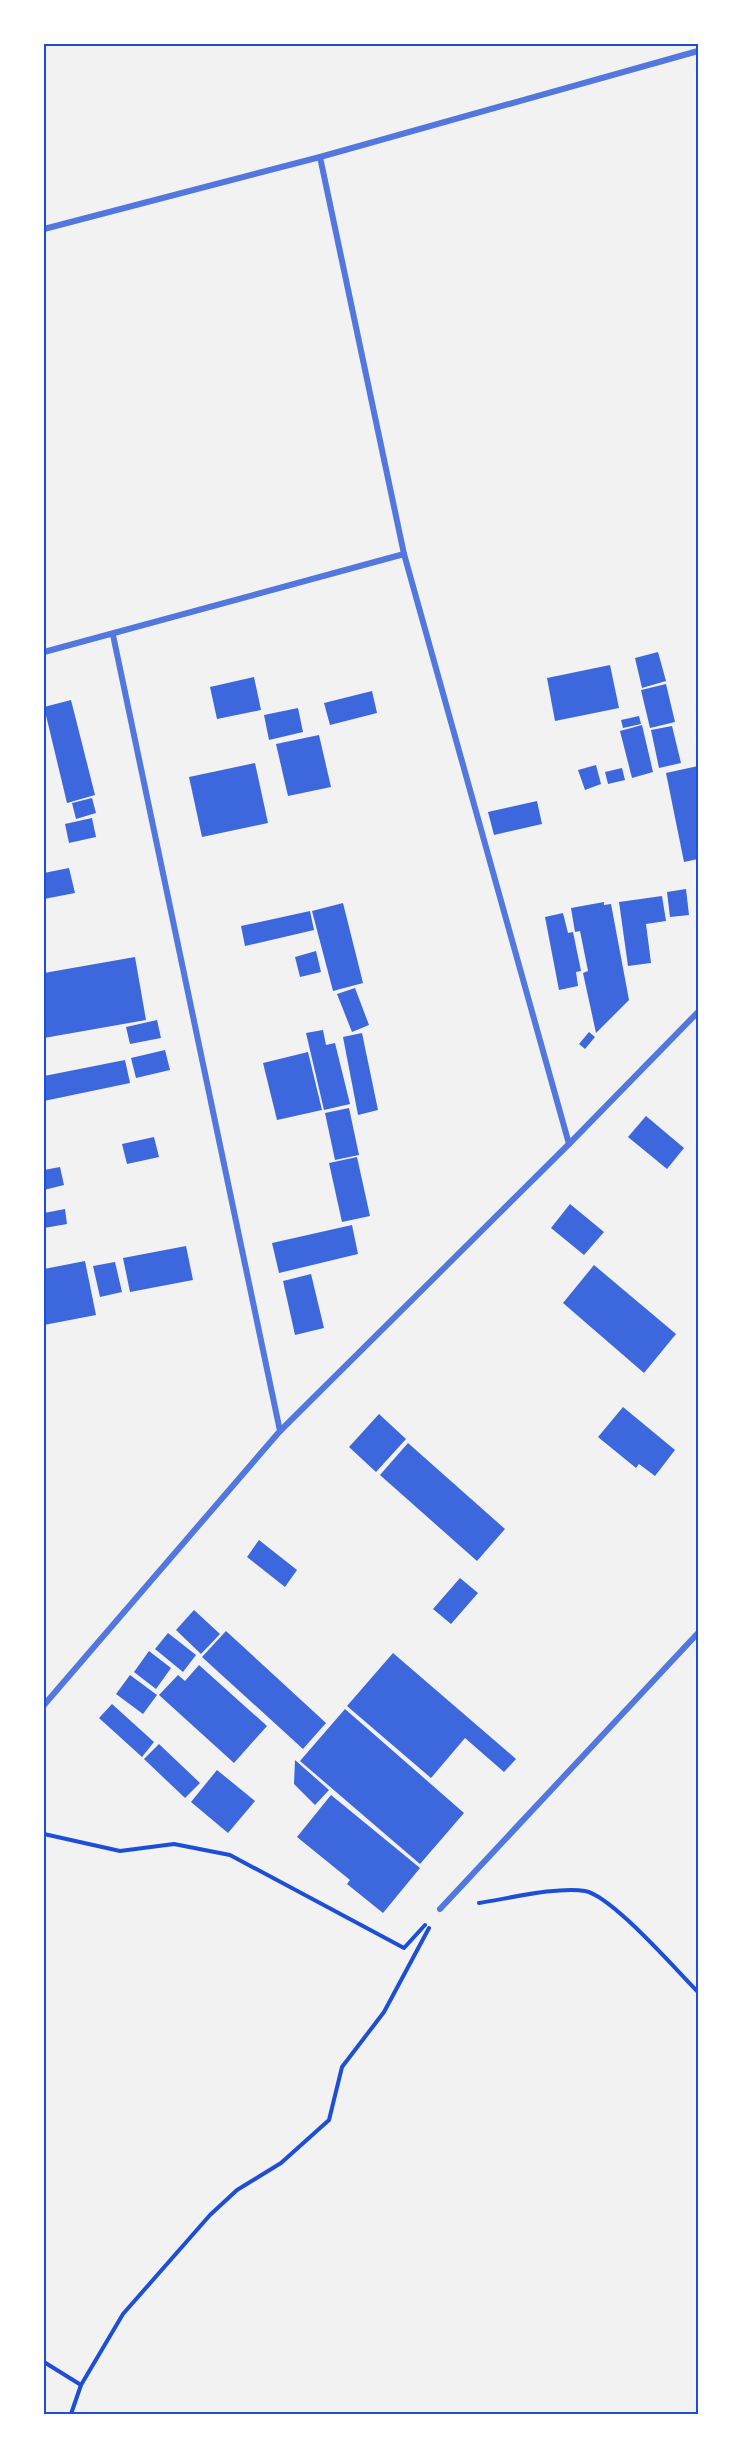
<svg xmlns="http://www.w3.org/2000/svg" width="742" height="2458" viewBox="0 0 742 2458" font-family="'Source Sans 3',sans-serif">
	<rect width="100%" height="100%" fill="#f2f2f2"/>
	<g fill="#3d67dc">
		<polygon points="658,652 666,681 642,688 635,658"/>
		<polygon points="610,665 619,708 555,721 547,678"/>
		<polygon points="254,677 261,710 217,719 210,687"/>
		<polygon points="666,684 675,722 650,728 641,690"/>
		<polygon points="372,691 377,713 330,725 324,703"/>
		<polygon points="71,700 95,795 67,803 44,707"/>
		<polygon points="298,708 303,732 269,740 264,715"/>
		<polygon points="639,716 641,724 623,728 621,720"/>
		<polygon points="642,725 653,772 632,778 620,731"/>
		<polygon points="672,726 681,763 659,768 651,730"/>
		<polygon points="319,735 331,787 288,796 276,744"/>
		<polygon points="255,763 268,823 202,837 189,777"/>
		<polygon points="596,765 601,784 585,790 578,770"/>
		<polygon points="698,766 698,859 684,862 666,773"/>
		<polygon points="622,768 625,780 608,784 605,772"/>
		<polygon points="92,798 96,813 76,819 72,803"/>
		<polygon points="537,801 542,824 494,835 488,812"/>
		<polygon points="92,818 96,837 69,843 65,824"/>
		<polygon points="69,868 75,893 44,899 44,873"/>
		<polygon points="686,889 689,915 670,917 667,892"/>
		<polygon points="662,896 666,921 646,924 651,963 628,966 619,902"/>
		<polygon points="604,902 604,905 611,904 629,1000 596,1033 583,973 588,971 580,931 575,932 571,908"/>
		<polygon points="343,903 363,983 333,991 312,911"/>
		<polygon points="310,911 314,930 245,946 241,926"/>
		<polygon points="563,913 568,933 573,932 581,971 576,972 578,986 559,990 545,917"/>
		<polygon points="316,951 321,972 300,977 295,957"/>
		<polygon points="135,957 146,1020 44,1038 44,973"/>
		<polygon points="355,988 369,1025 352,1032 337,994"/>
		<polygon points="157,1020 161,1038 130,1044 126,1027"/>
		<polygon points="323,1030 326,1045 335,1043 350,1104 324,1110 306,1033"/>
		<polygon points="589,1032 595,1037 585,1049 579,1044"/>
		<polygon points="362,1033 378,1110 358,1115 343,1037"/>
		<polygon points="165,1050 170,1070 136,1078 131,1058"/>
		<polygon points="308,1052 322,1110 277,1120 263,1063"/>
		<polygon points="125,1060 130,1083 44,1101 44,1076"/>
		<polygon points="349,1108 359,1155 335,1160 325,1113"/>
		<polygon points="646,1116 684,1148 667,1169 628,1137"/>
		<polygon points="154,1137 159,1157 127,1164 122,1144"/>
		<polygon points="357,1157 370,1216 342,1222 329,1163"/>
		<polygon points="60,1167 64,1185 44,1190 44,1170"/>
		<polygon points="570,1204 604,1232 584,1255 551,1228"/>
		<polygon points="65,1209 67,1224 44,1228 44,1213"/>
		<polygon points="352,1225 358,1254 279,1273 272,1243"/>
		<polygon points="186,1246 193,1280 130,1292 123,1258"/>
		<polygon points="85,1261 96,1315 44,1325 44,1269"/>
		<polygon points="115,1262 122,1292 100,1297 93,1266"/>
		<polygon points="594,1265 676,1334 644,1373 563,1303"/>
		<polygon points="311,1274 324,1328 295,1335 283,1281"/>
		<polygon points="623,1407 675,1450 655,1476 639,1464 636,1468 598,1437"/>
		<polygon points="379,1414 406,1439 376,1472 349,1447"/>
		<polygon points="408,1443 505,1529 477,1561 380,1475"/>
		<polygon points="259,1540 297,1570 285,1587 247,1557"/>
		<polygon points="460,1578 478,1593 451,1624 433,1609"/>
		<polygon points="194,1610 220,1634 201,1654 176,1630"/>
		<polygon points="226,1631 326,1723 303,1749 202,1657"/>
		<polygon points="168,1633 196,1655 183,1672 155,1649"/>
		<polygon points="149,1651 171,1668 156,1689 134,1672"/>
		<polygon points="393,1653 516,1759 504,1772 465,1738 431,1778 347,1706"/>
		<polygon points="199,1665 267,1726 234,1763 159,1695 178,1675 185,1681"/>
		<polygon points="130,1675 157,1695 143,1714 116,1694"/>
		<polygon points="112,1704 154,1742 142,1757 99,1718"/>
		<polygon points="345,1709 464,1813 420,1864 300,1761"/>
		<polygon points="159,1744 200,1783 185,1798 144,1759"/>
		<polygon points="295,1760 329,1790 315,1805 294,1784"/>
		<polygon points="217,1770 255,1801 228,1833 191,1802"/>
		<polygon points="331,1795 420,1868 383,1913 347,1884 350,1880 297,1837"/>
	</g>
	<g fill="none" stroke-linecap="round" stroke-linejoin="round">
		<g stroke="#1d4ed8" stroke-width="4">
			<polyline points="44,1834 120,1851 174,1844 230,1855 404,1948 425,1925"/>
			<path d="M 479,1903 C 506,1899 559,1886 585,1891 C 612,1896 676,1970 698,1992"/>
			<polyline points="44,2362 81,2385"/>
			<polyline points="71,2414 81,2385 123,2314 210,2215 237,2190 281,2163 329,2120 342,2067 384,2012 429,1928"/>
		</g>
		<g stroke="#5277de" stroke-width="6">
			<polyline points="320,157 404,554 569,1144"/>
			<polyline points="44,229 320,157 698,51"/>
			<polyline points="113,635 280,1431"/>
			<polyline points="44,652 404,554"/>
			<polyline points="44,1705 280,1431 569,1144 698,1012"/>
			<polyline points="440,1909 698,1633"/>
		</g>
	</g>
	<rect width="742" height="2458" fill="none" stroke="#ffffff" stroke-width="90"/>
	<rect x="45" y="45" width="652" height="2368" fill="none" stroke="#1d4ed8" stroke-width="2"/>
</svg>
